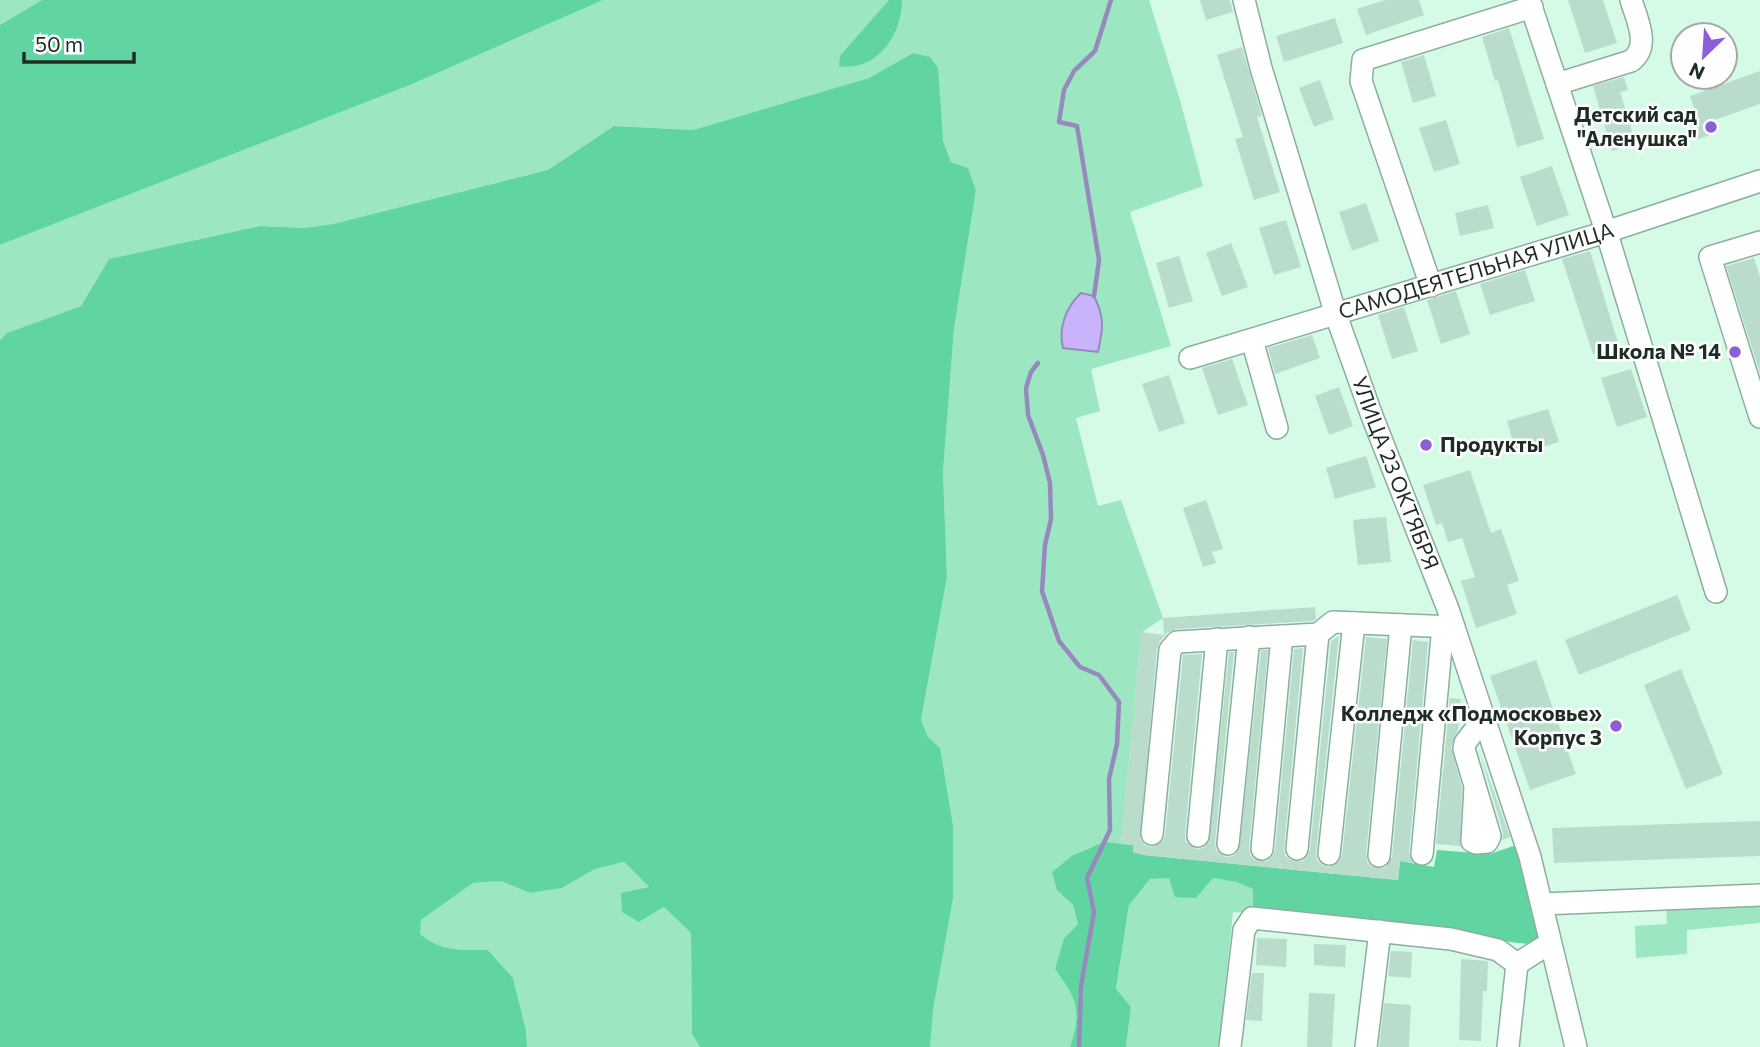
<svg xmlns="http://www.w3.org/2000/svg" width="1760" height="1047" viewBox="0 0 1760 1047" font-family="Commissioner,sans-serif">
	<rect width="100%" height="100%" fill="#d5fbe7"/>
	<g fill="#9ce6c2">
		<polygon points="0,0 42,0 0,25"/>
		<path d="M 603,0 L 1149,0 L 1180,100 L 1203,186 L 1130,212 L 1171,346 L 1091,369 L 1100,411 L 1076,418 L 1098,506 L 1121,500 L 1163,618 L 1141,633 L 1121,844 C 1092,841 1074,854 1052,872 L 1058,890 L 1073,905 L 1078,924 L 1064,938 L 1055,969 C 1077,999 1082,1011 1070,1047 L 930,1047 L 940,748 L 928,737 L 921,720 L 947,577 L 943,472 L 954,329 L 976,190 L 968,168 L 951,162 L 913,53 L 869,78 L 693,130 L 614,126 L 548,170 L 333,224 L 304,228 L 260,226 L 109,259 L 81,306 L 7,333 L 0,340 L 0,245 L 410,85 Z"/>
		<path d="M 624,862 L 649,887 L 639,922 L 664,907 L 691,933 L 692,1034 L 700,1047 L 527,1047 L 526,1030 L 513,978 L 488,950 C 460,950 442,952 419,934 L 421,920 L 473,883 L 501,881 L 530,893 L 562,888 L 595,869 Z"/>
		<polygon points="1169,877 1196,898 1213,878 1237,881 1253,889 1253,913 1233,912 1219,1047 1126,1047 1131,1007 1116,990 1129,905 1150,879"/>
		<polygon points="1760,900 1760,923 1687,930 1687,954 1636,958 1635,926 1667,924 1666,906"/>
	</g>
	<g fill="#60d5a2">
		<polygon points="42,0 603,0 410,85 0,245 0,25"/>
		<path d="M 889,0 L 902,0 C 902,35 877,72 839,66 L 840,56 Z"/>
		<path d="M 913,53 L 930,57 L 938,68 L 943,140 L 951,162 L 968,168 L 976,190 L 954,329 L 943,472 L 947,577 L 921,720 L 928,737 L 940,748 L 953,826 L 953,898 L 933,1009 L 930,1047 L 700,1047 L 692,1034 L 691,933 L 664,907 L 639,922 L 622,912 L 621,893 L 649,887 L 624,862 L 595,869 L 562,888 L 530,893 L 501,881 L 473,883 L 421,920 L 420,934 C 442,952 460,950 488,950 L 513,978 L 526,1030 L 527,1047 L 0,1047 L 0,340 L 7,333 L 81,306 L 109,259 L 260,226 L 304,228 L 333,224 L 548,170 L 614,126 L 693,130 L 869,78 Z"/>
		<path d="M 1104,842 L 1133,845 L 1133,852 L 1144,855 L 1398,880 L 1400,861 L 1434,867 L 1437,850 L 1490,854 L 1525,842 L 1550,943 L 1529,944 L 1253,913 L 1253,889 L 1237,882 L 1213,878 L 1196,898 L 1175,897 L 1169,878 L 1150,879 L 1129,905 L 1116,989 L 1131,1007 L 1126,1047 L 1070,1047 C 1082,1011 1077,999 1055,969 L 1064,938 L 1078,924 L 1073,905 L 1057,890 L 1052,872 L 1073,855 Z"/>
	</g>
	<path fill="#c9b3fd" stroke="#968abc" stroke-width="2" d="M 1081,293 L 1094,296 C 1105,318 1103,329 1098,352 L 1063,348 C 1058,328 1066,307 1081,293 Z"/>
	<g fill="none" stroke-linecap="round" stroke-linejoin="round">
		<g stroke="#968abc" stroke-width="4.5">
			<polyline points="1094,296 1099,260 1077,126 1059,122 1064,90 1074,71 1095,51 1111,0"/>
			<polyline points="1038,363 1031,372 1026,388 1028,415 1043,455 1050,483 1051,519 1045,545 1042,591 1059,641 1080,667 1099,675 1119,702 1117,744 1109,779 1110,830 1087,878 1094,912 1081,986 1079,1047"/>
		</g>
	</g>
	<g fill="#b9ddca">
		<polygon points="1200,0 1230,0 1233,12 1206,20"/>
		<polygon points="1385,0 1419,0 1424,15 1366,35 1357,9"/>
		<polygon points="1568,0 1603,0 1617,43 1585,53"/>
		<polygon points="1335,18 1343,43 1284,62 1276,36"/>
		<polygon points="1509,28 1544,139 1517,147 1498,80 1495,81 1482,37"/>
		<polygon points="1242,47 1262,116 1257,117 1280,192 1254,200 1235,139 1243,137 1217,55"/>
		<polygon points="1424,55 1436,96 1413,103 1401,62"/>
		<polygon points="1760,71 1760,104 1709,122 1713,134 1696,140 1691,126 1699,123 1690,96"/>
		<polygon points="1624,77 1628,90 1620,92 1636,144 1612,151 1593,86"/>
		<polygon points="1320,80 1334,119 1314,127 1299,88"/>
		<polygon points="1446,120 1460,164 1434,172 1419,128"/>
		<polygon points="1552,166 1569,215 1537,226 1520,177"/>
		<polygon points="1366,203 1379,241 1352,251 1339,212"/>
		<polygon points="1488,205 1494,228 1460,236 1455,213"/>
		<polygon points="1286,220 1301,267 1274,275 1259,228"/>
		<polygon points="1231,243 1248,287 1222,296 1206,253"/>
		<polygon points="1590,251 1619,346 1593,354 1562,259"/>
		<polygon points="1179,256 1193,301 1169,308 1156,263"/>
		<polygon points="1754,258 1760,277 1760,373 1726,266"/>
		<polygon points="1525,270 1535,301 1490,315 1480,284"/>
		<polygon points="1456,291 1470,334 1441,344 1427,300"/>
		<polygon points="1404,307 1418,351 1392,359 1378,315"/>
		<polygon points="1312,335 1320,358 1275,374 1268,348"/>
		<polygon points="1232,359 1248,405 1218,415 1202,368"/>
		<polygon points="1631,369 1647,417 1617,427 1601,378"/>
		<polygon points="1169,375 1185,423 1159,432 1142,384"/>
		<polygon points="1339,387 1353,426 1329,435 1315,396"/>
		<polygon points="1548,409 1559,442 1517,455 1507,421"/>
		<polygon points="1366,456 1376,487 1335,499 1326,468"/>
		<polygon points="1470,470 1491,533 1501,529 1519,581 1507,585 1517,614 1476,628 1461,581 1475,577 1462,538 1448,542 1442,523 1436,525 1423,485"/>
		<polygon points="1206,500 1223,549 1212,552 1216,563 1203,567 1183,508"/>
		<polygon points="1386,517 1391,562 1358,565 1353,520"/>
		<polygon points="1677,595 1691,630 1579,675 1565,640"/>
		<polygon points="1315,607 1316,619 1313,621 1176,629 1167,633 1160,641 1157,649 1140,839 1145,845 1151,847 1162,842 1165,836 1183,655 1202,654 1185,835 1186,842 1196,849 1203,848 1209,843 1229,652 1234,652 1215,843 1216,850 1226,857 1233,856 1239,851 1261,650 1268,650 1249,848 1250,855 1255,860 1267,861 1272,857 1275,850 1294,649 1303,648 1284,848 1285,855 1290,860 1302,861 1307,857 1310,850 1331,641 1339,636 1316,853 1317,860 1322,865 1328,867 1339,862 1342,855 1366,637 1387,639 1366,855 1367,862 1372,867 1385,868 1392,857 1413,640 1428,642 1409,853 1413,863 1400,861 1398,880 1143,855 1133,852 1133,845 1121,844 1141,632 1164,635 1163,618"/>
		<polygon points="1536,660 1576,774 1530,790 1490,676"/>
		<polygon points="1681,669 1723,774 1686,789 1644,685"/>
		<polygon points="1450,698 1461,699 1458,730 1451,747 1462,788 1460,846 1436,844"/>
		<polygon points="1478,747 1510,837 1502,840 1503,832"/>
		<polygon points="1760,821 1760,856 1554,863 1552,828"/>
		<polygon points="1257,938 1287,939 1286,967 1256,965"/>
		<polygon points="1314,944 1346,945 1345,967 1314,965"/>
		<polygon points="1391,951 1412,952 1411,978 1388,976"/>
		<polygon points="1461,959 1488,961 1487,991 1483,991 1481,1041 1459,1040"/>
		<polygon points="1252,973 1264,973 1262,1021 1246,1020"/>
		<polygon points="1309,993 1335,994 1332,1047 1307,1047"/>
		<polygon points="1384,1003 1411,1005 1409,1047 1379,1047"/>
	</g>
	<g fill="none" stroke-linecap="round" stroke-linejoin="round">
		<defs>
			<g id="minor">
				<path id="s1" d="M 1244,0 L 1261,68 L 1336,315 L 1372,416 L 1448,609 L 1530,857 L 1576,1047"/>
				<polyline points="1529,0 1608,237 1716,592"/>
				<path d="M 1557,84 L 1631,61 C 1651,46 1637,20 1631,0"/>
				<polyline points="1760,242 1710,257 1760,417"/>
				<polyline points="1431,286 1361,81 1363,60 1532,7"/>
				<polyline points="1252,340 1277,428"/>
				<path id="s2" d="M 1190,358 L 1606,232 L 1760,181"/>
				<polyline points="1475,786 1490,836 1487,842 1476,843 1472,841 1475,786 1464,749 1465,743 1484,718"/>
				<polyline points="1152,834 1170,650 1177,642 1318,634 1333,622 1454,627"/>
				<polyline points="1198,836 1217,639"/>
				<polyline points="1228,844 1249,637"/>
				<polyline points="1262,849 1282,636"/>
				<polyline points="1297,849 1318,634"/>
				<polyline points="1329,854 1354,623"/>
				<polyline points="1422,854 1443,626"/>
				<polyline points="1379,856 1401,625"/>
				<polyline points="1542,904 1760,895"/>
				<polyline points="1230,1047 1244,930 1252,918 1451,939 1498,950 1517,964 1550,943"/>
				<polyline points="1366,1047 1380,931"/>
				<polyline points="1508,1047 1517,964"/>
			</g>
		</defs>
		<use href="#minor" stroke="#8baf9d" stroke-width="24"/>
		<use href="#minor" stroke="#fff" stroke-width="21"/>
	</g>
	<g fill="#8c5ed8" stroke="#fefefe" stroke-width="2.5">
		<circle cx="1711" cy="127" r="7"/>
		<circle cx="1735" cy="352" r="7"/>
		<circle cx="1426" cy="445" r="7"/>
		<circle cx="1616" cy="726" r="7"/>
	</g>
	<g text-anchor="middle" stroke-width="5" stroke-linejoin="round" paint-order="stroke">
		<g font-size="21" font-weight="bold" fill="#1e2c25" stroke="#fefefe" text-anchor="end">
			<text x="1697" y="122">Детский сад<tspan x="1697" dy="24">"Аленушка"</tspan></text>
			<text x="1721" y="359">Школа № 14</text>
			<text x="1440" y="452" text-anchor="start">Продукты</text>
			<text x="1602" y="721">Колледж «Подмосковье»<tspan x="1602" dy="24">Корпус 3</tspan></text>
		</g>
		<g font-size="21" fill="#1e2c25" stroke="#fefefe">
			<text dy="7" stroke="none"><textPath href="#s2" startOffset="299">САМОДЕЯТЕЛЬНАЯ УЛИЦА</textPath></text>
			<text dy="7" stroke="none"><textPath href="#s1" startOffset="497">УЛИЦА 23 ОКТЯБРЯ</textPath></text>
		</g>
	</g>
	<g transform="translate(1704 56) rotate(205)"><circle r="33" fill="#fefefe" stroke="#a4aaa7" stroke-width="2"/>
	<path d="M0-5L12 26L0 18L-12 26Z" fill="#8c5ed8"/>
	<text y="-10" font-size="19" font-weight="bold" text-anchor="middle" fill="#1e2c25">N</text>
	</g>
	<path d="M24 52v10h110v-10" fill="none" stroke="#1e2c25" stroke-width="3.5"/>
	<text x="35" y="52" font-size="21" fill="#1e2c25" stroke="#fefefe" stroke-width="5" paint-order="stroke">50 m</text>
</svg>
